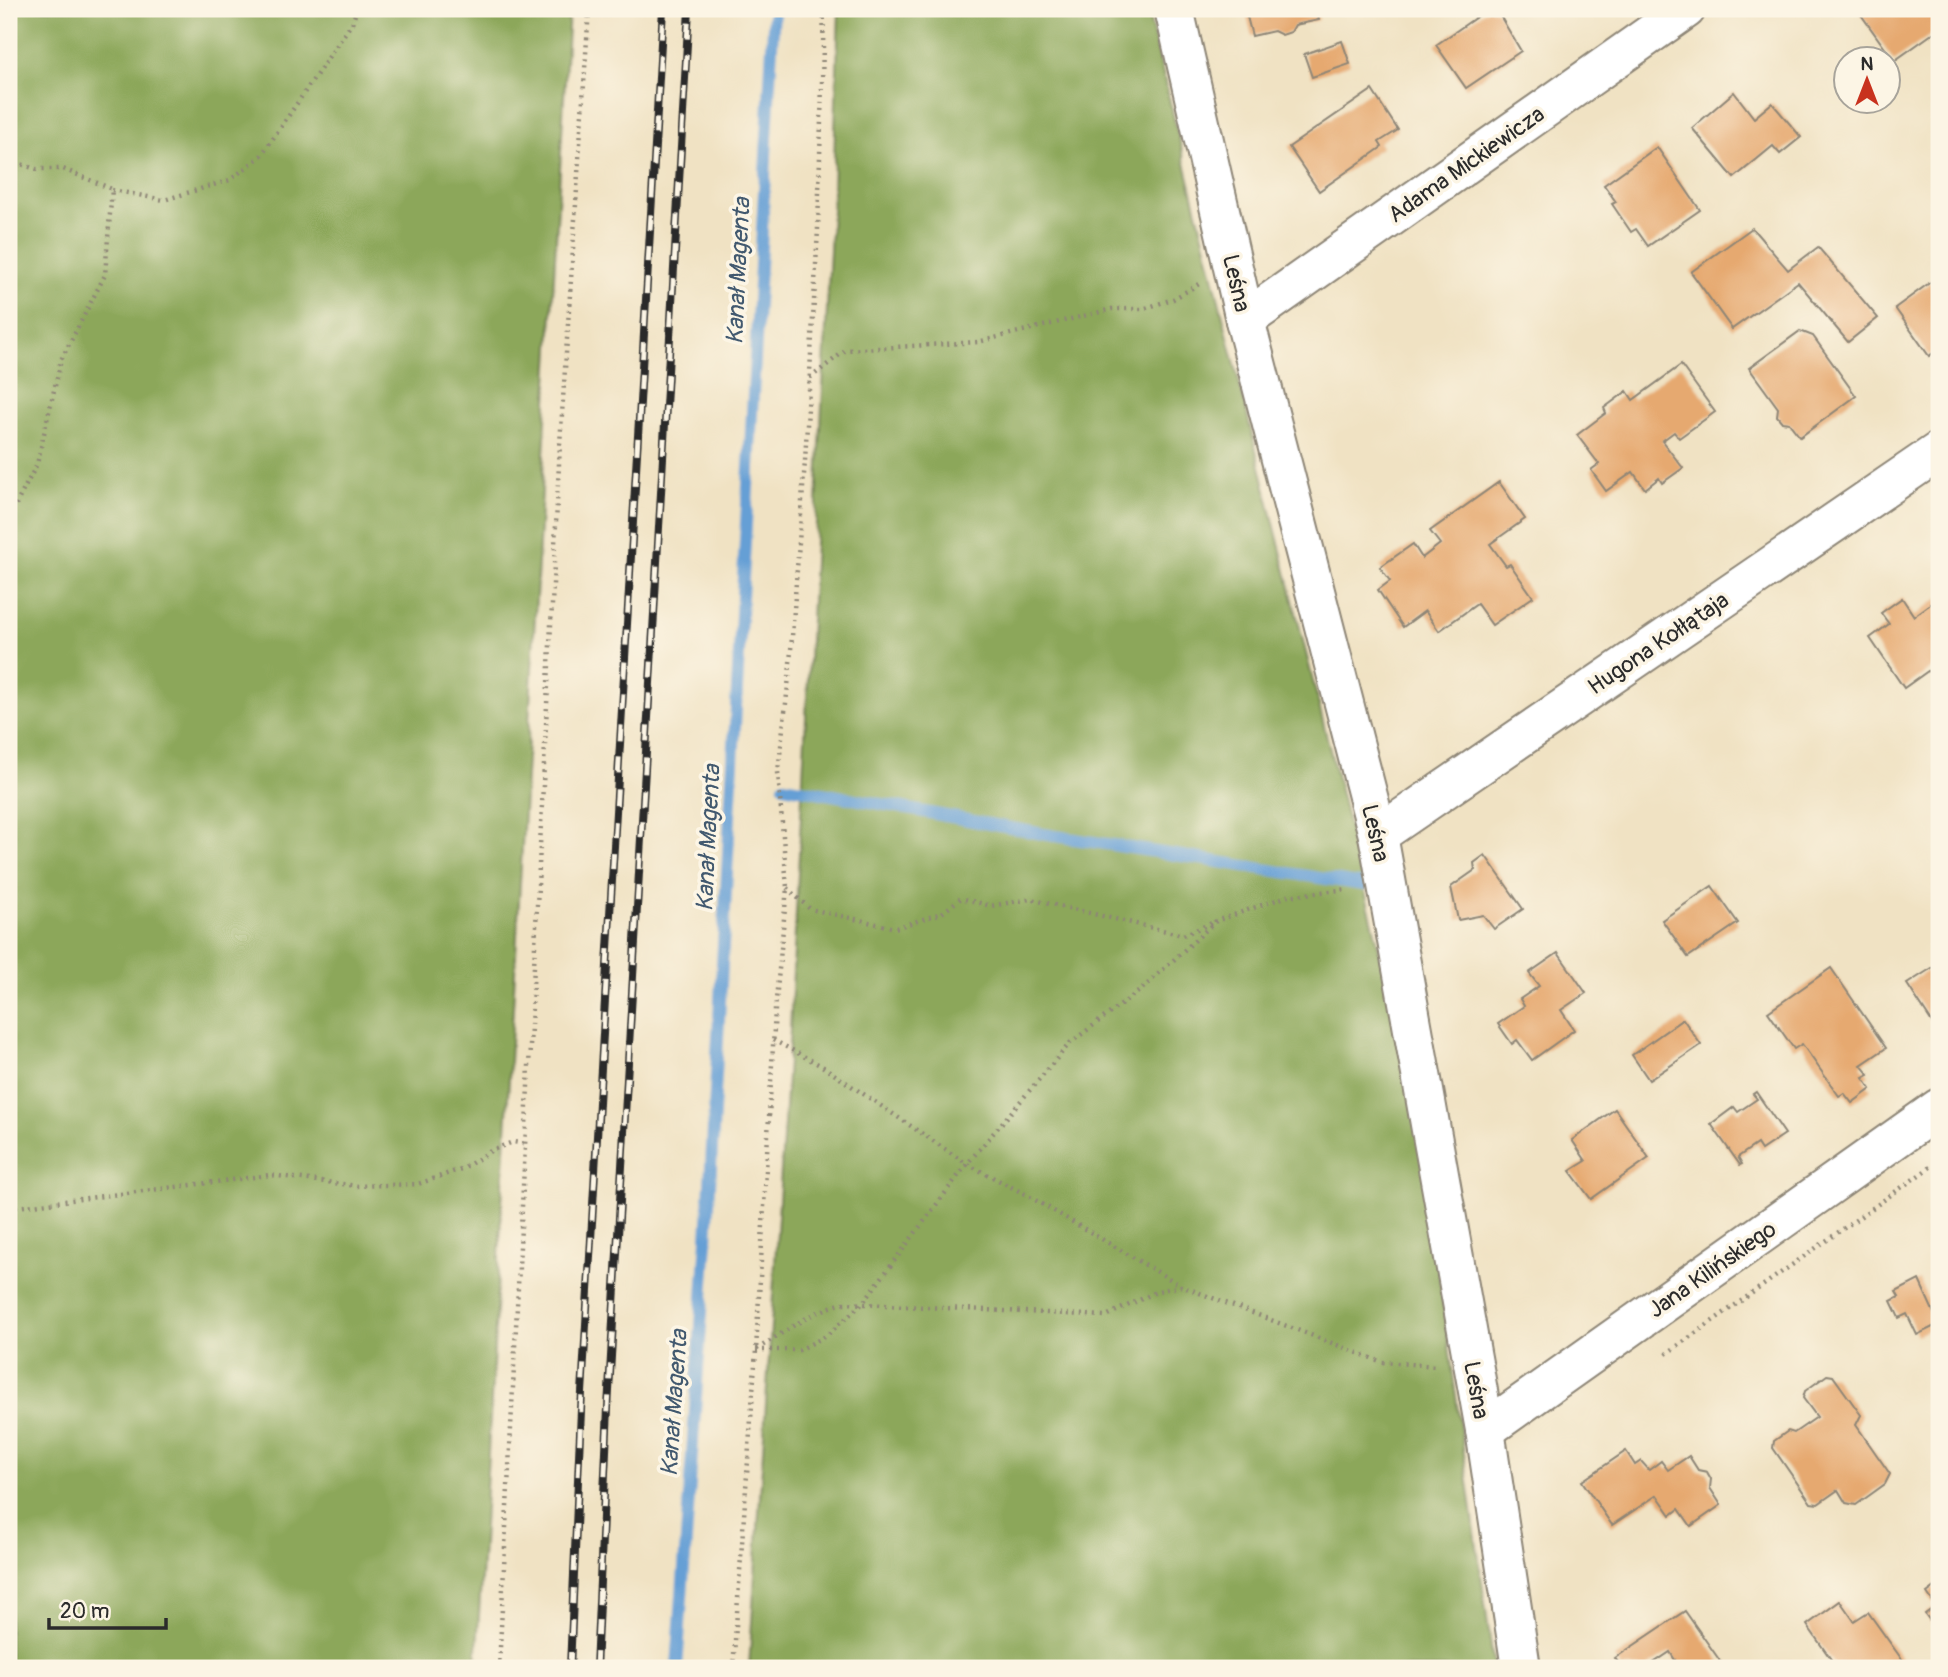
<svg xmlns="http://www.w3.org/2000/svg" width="1948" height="1677" viewBox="0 0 1948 1677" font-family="Pangolin,sans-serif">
	<rect width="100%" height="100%" fill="#fcf5e5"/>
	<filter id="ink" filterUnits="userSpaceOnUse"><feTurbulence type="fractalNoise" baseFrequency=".0143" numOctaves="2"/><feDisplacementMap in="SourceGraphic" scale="14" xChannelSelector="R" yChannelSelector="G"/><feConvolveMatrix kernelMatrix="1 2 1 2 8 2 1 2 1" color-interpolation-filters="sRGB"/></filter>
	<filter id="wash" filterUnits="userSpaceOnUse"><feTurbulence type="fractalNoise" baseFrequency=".00686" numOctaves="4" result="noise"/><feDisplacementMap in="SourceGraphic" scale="28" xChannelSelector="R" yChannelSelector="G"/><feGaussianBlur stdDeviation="1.57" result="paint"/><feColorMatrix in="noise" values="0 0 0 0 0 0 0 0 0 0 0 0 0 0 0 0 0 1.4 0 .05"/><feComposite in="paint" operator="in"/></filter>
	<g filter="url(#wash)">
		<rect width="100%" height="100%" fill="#f0e2c3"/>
		<g fill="#8ca75a" stroke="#5c6942" stroke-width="2">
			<polygon points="9,9 569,9 476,1668 9,1668"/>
			<polygon points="839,9 1147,9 1412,1082 1494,1668 749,1668 790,1030 833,192"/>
		</g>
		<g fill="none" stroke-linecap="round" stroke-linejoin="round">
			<g stroke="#659fd5" stroke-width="12">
				<polyline points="784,786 1043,834 1364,885"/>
				<polyline points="677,1668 707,1240 774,9"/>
			</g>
		</g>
		<g id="blocks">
			<g fill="#e6a970">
				<polygon points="1245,9 1316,9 1319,20 1295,25 1291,32 1282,35 1274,31 1252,36"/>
				<polygon points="1488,9 1496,9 1521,51 1466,88 1436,45"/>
				<polygon points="1857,9 1939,9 1939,29 1894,61"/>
				<polygon points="1342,41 1350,64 1312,77 1304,54"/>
				<polygon points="1372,90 1398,130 1379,142 1382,147 1319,191 1289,147"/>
				<polygon points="1734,92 1754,118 1772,103 1801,137 1780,154 1773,146 1734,178 1692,128"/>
				<polygon points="1657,147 1700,210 1648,246 1636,229 1631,232 1612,204 1616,202 1604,185"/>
				<polygon points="1752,228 1788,270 1818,247 1878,318 1848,342 1798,282 1732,329 1691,272"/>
				<polygon points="1939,276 1939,349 1929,356 1895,308"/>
				<polygon points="1800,331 1813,336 1856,396 1800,437 1789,423 1782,422 1777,416 1778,408 1749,368"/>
				<polygon points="1681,365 1715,412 1679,438 1674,432 1662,441 1683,468 1662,483 1659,478 1645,489 1633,472 1606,491 1591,470 1599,464 1577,435 1606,413 1604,408 1627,391 1633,400"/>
				<polygon points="1499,482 1525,519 1490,544 1506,566 1510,564 1533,597 1492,625 1477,604 1439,631 1425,611 1403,627 1378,590 1390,581 1380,567 1413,544 1422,558 1440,544 1430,531"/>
				<polygon points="1902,598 1914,616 1939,598 1939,663 1904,688 1870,638 1889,624 1881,613"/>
				<polygon points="1485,855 1523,909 1494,929 1483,915 1458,920 1451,887 1475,870 1474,863"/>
				<polygon points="1712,886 1738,923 1688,957 1662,920"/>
				<polygon points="1558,953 1586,993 1561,1010 1574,1030 1532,1060 1517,1040 1512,1044 1498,1024 1524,1006 1520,999 1539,986 1529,973"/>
				<polygon points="1935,966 1939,972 1939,1033 1907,984"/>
				<polygon points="1831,968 1886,1048 1861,1065 1869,1075 1863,1078 1871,1089 1852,1103 1844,1093 1839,1096 1802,1044 1794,1049 1768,1012"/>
				<polygon points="1683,1019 1701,1045 1649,1080 1632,1055"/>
				<polygon points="1756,1092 1785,1134 1761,1150 1757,1144 1738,1157 1742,1164 1740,1165 1711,1124 1734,1107 1738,1112 1757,1099 1753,1094"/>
				<polygon points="1615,1109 1649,1158 1591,1199 1570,1171 1586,1161 1572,1140"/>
				<polygon points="1919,1280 1939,1324 1917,1335 1907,1314 1899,1318 1891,1301 1899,1297 1896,1292"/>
				<polygon points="1827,1375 1833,1376 1861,1415 1856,1425 1890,1474 1885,1484 1856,1505 1846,1503 1838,1490 1818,1504 1811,1503 1773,1448 1774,1441 1788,1431 1794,1433 1817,1417 1803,1398 1805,1391"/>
				<polygon points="1626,1451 1635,1465 1641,1461 1649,1470 1661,1461 1668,1470 1689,1456 1698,1470 1707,1472 1711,1479 1710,1488 1721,1505 1691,1526 1679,1509 1671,1515 1657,1495 1612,1525 1582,1481"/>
				<polygon points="1939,1584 1939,1633 1925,1614 1936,1606 1927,1593"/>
				<polygon points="1840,1601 1854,1621 1868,1612 1908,1668 1837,1668 1807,1625"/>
				<polygon points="1685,1611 1725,1668 1680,1668 1670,1652 1646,1668 1622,1668 1615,1658"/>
			</g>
		</g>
	</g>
	<g filter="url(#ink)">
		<use href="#blocks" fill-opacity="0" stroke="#8e8677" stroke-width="2"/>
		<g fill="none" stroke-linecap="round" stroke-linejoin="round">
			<defs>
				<g id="minor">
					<polyline points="1174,9 1245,320 1378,835 1485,1430 1521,1668"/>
					<polyline points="1245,320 1686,9"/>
					<polyline points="1378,835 1939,451"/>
					<polyline points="1485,1430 1939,1108"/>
				</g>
			</defs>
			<use href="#minor" stroke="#8e8677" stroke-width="42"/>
			<g stroke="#8e8677" stroke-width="4.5" stroke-dasharray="2 5" stroke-linecap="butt">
				<polyline points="9,160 36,169 63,169 112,189 105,275 61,360 37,464 9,518"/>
				<polyline points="112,190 164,200 230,180 261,156 352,23 357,9"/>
				<polyline points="810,378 846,350 978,342 1112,309 1143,309 1173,299 1199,284"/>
				<polyline points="787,888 810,909 895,928 942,913 961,898 991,906 1030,899 1183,935 1212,923"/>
				<polyline points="773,1040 822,1066 967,1164 1025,1194 1180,1285"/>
				<polyline points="9,1208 270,1175 358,1186 418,1184 464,1168 492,1150 513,1142 526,1144"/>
				<path d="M 757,1349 C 785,1332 812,1310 845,1303 L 1106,1316 L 1158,1291 L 1181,1286 L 1382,1362 L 1436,1366"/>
				<polyline points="756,1350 799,1350 826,1336 862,1304 967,1164 1070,1043 1142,989 1216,921 1288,896 1348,889"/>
				<polyline points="1666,1354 1939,1161"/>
				<polyline points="499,1668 560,444 589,9"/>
				<polyline points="733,1668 756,1350 775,1010 787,888 778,772 789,677 805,461 818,229 824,9"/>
			</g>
			<use href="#minor" stroke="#fff" stroke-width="38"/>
			<defs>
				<g id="rail">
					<polyline points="570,1668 581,1410 663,9"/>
					<polyline points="596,1668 608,1408 689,9"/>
				</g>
			</defs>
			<use href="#rail" stroke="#2b2b2b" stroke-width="8"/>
			<use href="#rail" stroke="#fcf5e5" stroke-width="5" stroke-dasharray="16" stroke-linecap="butt"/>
		</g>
	</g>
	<g text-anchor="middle" stroke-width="7" stroke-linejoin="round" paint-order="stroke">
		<g font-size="23" fill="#2b2b2b" stroke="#fcf5e5">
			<text transform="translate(1466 164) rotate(-35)" y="8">Adama Mickiewicza</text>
			<text transform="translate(1237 283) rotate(77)" y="8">Leśna</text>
			<text transform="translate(1658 643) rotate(-34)" y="8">Hugona Kołłątaja</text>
			<text transform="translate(1376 833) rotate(77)" y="8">Leśna</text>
			<text transform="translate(1712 1269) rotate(-35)" y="8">Jana Kilińskiego</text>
			<text transform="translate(1477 1390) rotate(80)" y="8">Leśna</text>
		</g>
		<g font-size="24" font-style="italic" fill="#42596f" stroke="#fcf5e5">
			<text transform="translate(738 271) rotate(-87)" y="8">Kanał Magenta</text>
			<text transform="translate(708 838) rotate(-87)" y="8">Kanał Magenta</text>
			<text transform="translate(674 1403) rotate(-86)" y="8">Kanał Magenta</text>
		</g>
	</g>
	<rect width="1948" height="1677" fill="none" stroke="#fcf5e5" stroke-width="35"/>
	<g transform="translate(1867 80)"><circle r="33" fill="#fcf5e5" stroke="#a8a49b" stroke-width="2"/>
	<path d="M0-5L12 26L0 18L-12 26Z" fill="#c8321e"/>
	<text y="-10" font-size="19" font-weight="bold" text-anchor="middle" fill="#2b2b2b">N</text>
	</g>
	<path d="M49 1618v10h117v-10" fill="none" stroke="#2b2b2b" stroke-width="3.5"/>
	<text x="60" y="1618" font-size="21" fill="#2b2b2b" stroke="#fcf5e5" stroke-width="5" paint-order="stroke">20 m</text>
</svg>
